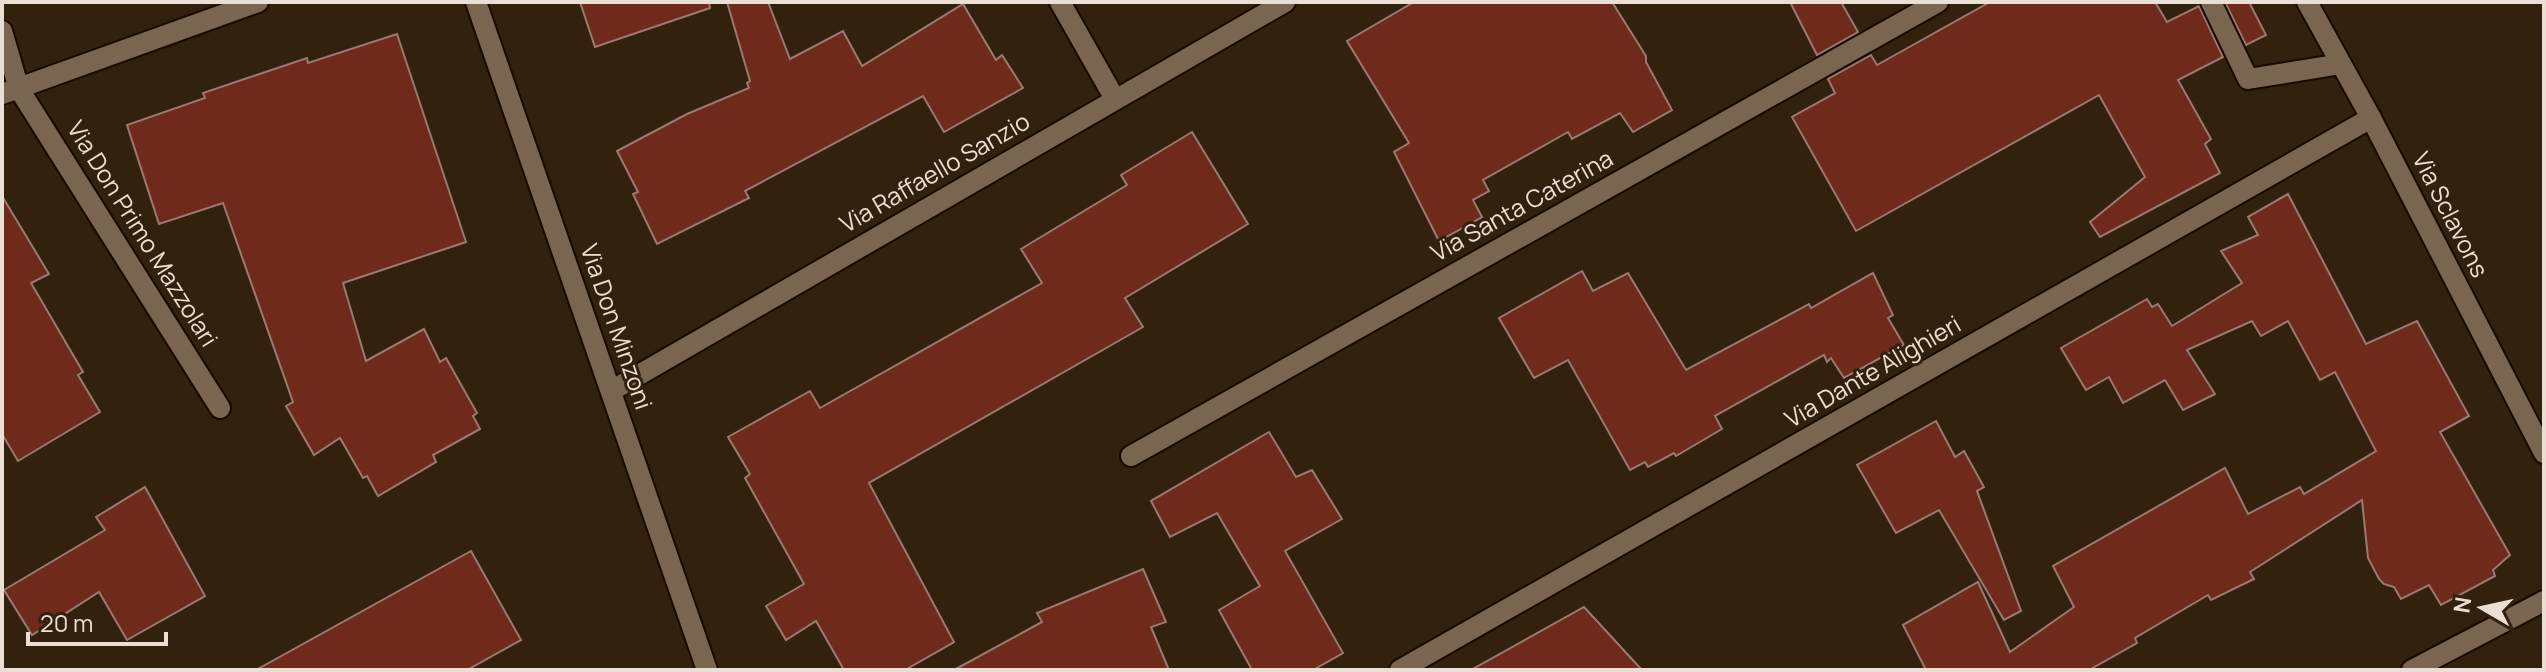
<svg xmlns="http://www.w3.org/2000/svg" width="2546" height="672" viewBox="0 0 2546 672" font-family="Manrope,sans-serif">
	<rect width="100%" height="100%" fill="#32210d"/>
	<g fill="#6f2a1c" stroke="#997a73" stroke-width="2">
		<polygon points="580,2 709,2 710,8 595,47"/>
		<polygon points="727,2 768,2 790,59 843,31 862,66 963,4 996,60 1002,55 1023,88 944,132 923,96 745,191 749,198 657,244 633,194 638,192 617,151 687,114 749,88 747,83 750,81"/>
		<polygon points="1414,2 1612,2 1646,56 1646,62 1672,110 1633,132 1620,113 1572,139 1568,132 1483,180 1489,191 1473,200 1482,217 1439,241 1394,152 1409,143 1347,41"/>
		<polygon points="1790,2 1841,2 1858,32 1817,55"/>
		<polygon points="1990,2 2155,2 2167,22 2199,6 2223,57 2178,80 2211,139 2205,144 2220,173 2100,237 2090,222 2145,177 2099,95 1856,231 1792,117 1835,93 1828,79 1871,55 1877,65"/>
		<polygon points="2225,2 2249,2 2266,35 2246,45"/>
		<polygon points="397,34 466,242 343,283 366,361 424,329 440,362 446,358 477,413 473,416 480,429 433,455 436,462 378,496 367,476 363,478 340,438 314,455 286,406 293,402 223,203 159,224 127,125 205,98 203,93 307,58 308,63"/>
		<polygon points="1192,132 1248,224 1125,298 1143,327 869,483 954,642 905,670 844,670 816,621 786,640 766,606 804,584 745,478 750,474 728,437 810,391 820,408 1042,283 1021,249 1127,185 1121,175"/>
		<polygon points="2288,194 2366,344 2417,321 2469,416 2440,432 2510,555 2493,570 2495,576 2441,605 2429,585 2401,599 2394,587 2384,584 2379,579 2368,558 2362,500 2250,572 2254,579 2211,600 2208,595 2135,638 2137,643 2089,670 1926,670 1903,625 1978,582 2010,652 2074,607 2053,566 2225,468 2248,514 2300,487 2304,494 2376,451 2335,372 2320,380 2288,321 2261,336 2252,321 2187,350 2215,394 2183,410 2165,380 2123,403 2109,377 2086,390 2061,348 2147,299 2152,307 2158,304 2172,326 2242,283 2221,251 2258,235 2248,217"/>
		<polygon points="2,196 49,274 31,283 83,372 78,375 100,412 18,461 2,434"/>
		<polygon points="1582,271 1593,291 1628,273 1686,370 1809,304 1811,308 1873,273 1893,315 1888,318 1904,345 1844,378 1831,358 1827,362 1824,355 1715,416 1722,429 1676,456 1674,453 1648,467 1645,462 1630,470 1568,360 1534,378 1499,318"/>
		<polygon points="1936,421 1955,457 1964,451 1984,487 1977,491 2021,611 2004,620 1939,510 1896,533 1857,465"/>
		<polygon points="1269,432 1296,477 1312,470 1342,519 1285,551 1343,653 1313,670 1252,670 1219,610 1260,586 1217,513 1170,537 1151,501"/>
		<polygon points="145,487 205,596 127,640 99,592 32,635 4,590 105,530 96,517"/>
		<polygon points="471,551 521,640 467,670 256,670"/>
		<polygon points="1143,569 1166,622 1151,627 1169,670 954,670 1042,622 1037,613"/>
		<polygon points="1584,607 1642,670 1471,670"/>
	</g>
	<g fill="none" stroke-linecap="round" stroke-linejoin="round">
		<defs>
			<polyline id="service" points="2211,2 2248,79 2341,64"/>
			<g id="minor">
				<polyline points="476,2 707,670"/>
				<polyline points="1060,2 1115,99"/>
				<polyline points="2,31 19,89 220,408"/>
				<polyline points="2,94 258,2"/>
				<polyline points="611,391 1285,2"/>
				<polyline points="1131,456 1938,2"/>
				<polyline points="1400,670 2371,118"/>
				<polyline points="2412,670 2544,601"/>
			</g>
			<polyline id="tertiary" points="2307,2 2371,118 2544,453"/>
		</defs>
		<use href="#service" stroke="#190a00" stroke-width="24"/>
		<use href="#minor" stroke="#190a00" stroke-width="24"/>
		<use href="#tertiary" stroke="#190a00" stroke-width="24"/>
		<use href="#service" stroke="#796550" stroke-width="20"/>
		<use href="#minor" stroke="#796550" stroke-width="20"/>
		<use href="#tertiary" stroke="#796550" stroke-width="20"/>
	</g>
	<g text-anchor="middle" stroke-width="6" stroke-linejoin="round" paint-order="stroke">
		<g font-size="24" fill="#ebdfd3" stroke="#32210d">
			<text transform="translate(935 173) rotate(-30)" y="8">Via Raffaello Sanzio</text>
			<text transform="translate(1522 206) rotate(-29)" y="8">Via Santa Caterina</text>
			<text transform="translate(2450 215) rotate(63)" y="8">Via Sclavons</text>
			<text transform="translate(142 234) rotate(58)" y="8">Via Don Primo Mazzolari</text>
			<text transform="translate(616 327) rotate(71)" y="8">Via Don Minzoni</text>
			<text transform="translate(1873 372) rotate(-30)" y="8">Via Dante Alighieri</text>
		</g>
	</g>
	<rect width="2546" height="672" fill="none" stroke="#ebdfd3" stroke-width="8"/>
	<g transform="translate(2482 608) rotate(279)" stroke="#32210d" stroke-width="6" paint-order="stroke">
	<path d="M0-6L14 30L0 20L-14 30Z" fill="#ebdfd3"/>
	<text y="-12" font-size="22" font-weight="bold" text-anchor="middle" fill="#ebdfd3">N</text>
	</g>
	<path d="M28 632v12h138v-12" fill="none" stroke="#ebdfd3" stroke-width="4"/>
	<text x="40" y="632" font-size="24" fill="#ebdfd3" stroke="#32210d" stroke-width="6" paint-order="stroke">20 m</text>
</svg>
